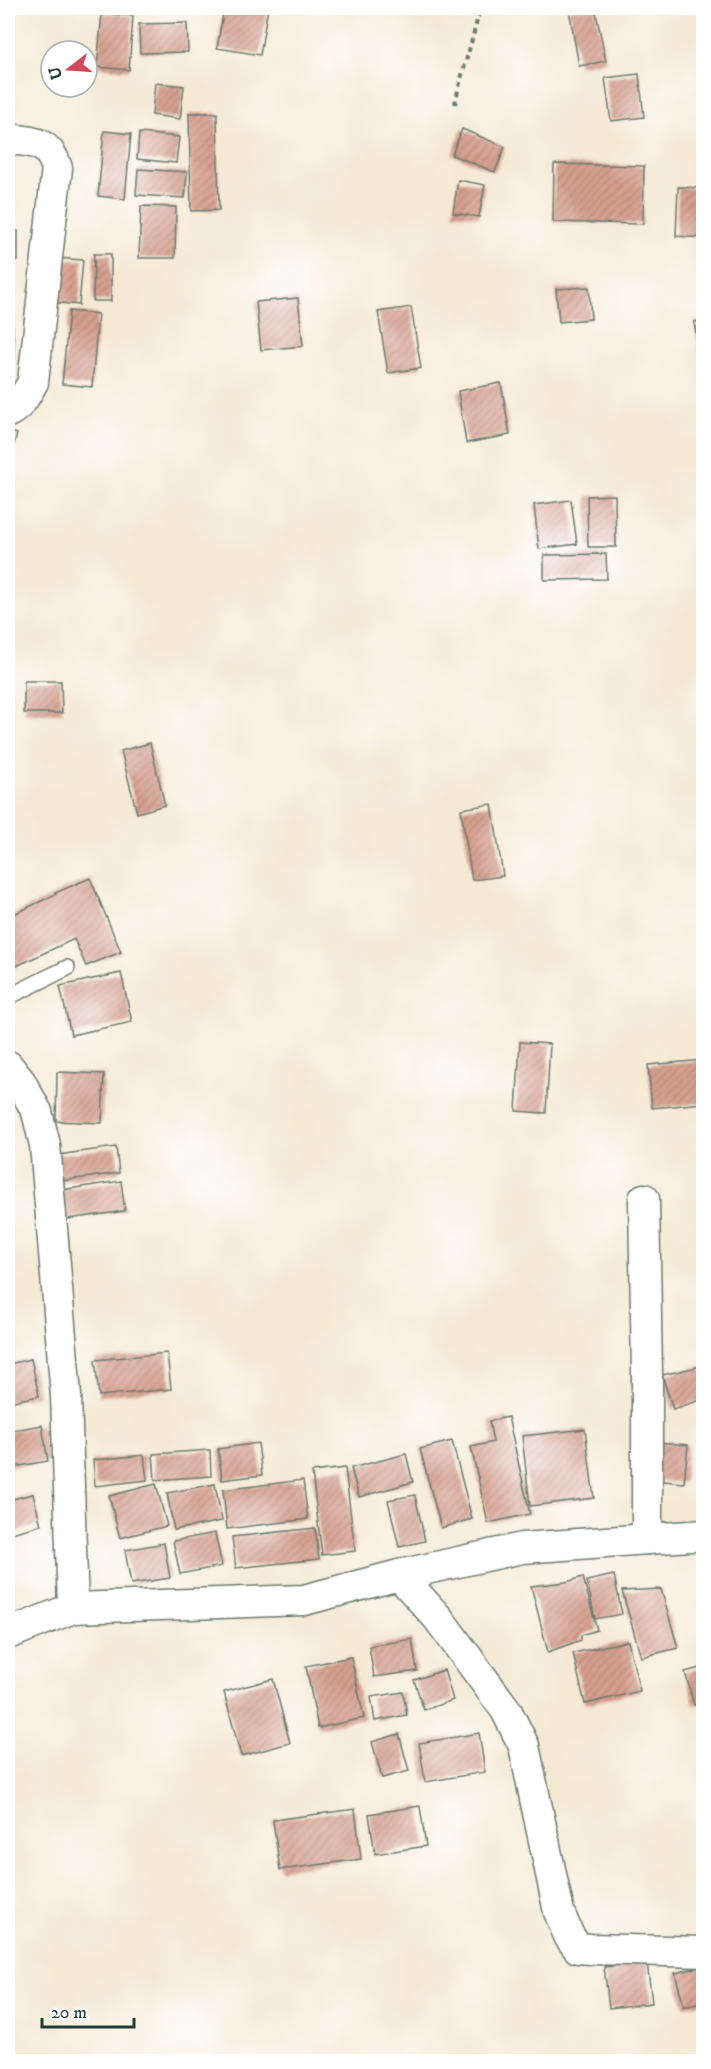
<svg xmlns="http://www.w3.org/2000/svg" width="711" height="2069" viewBox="0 0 711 2069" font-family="'IM FELL DW Pica',serif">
	<defs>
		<pattern id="building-hatch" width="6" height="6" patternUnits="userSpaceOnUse" patternTransform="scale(1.5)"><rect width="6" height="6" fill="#d7a08f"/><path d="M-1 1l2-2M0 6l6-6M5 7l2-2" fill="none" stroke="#ae8476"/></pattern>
	</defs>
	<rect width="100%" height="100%" fill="#fff"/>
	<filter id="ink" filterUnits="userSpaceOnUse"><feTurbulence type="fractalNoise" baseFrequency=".0167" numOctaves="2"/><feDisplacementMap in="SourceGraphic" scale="12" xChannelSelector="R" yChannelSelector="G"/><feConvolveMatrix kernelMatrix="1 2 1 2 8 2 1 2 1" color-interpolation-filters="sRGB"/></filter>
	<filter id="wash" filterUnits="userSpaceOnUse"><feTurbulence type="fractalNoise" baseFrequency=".008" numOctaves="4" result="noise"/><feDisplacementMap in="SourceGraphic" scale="24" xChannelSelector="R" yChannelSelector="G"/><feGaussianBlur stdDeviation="1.35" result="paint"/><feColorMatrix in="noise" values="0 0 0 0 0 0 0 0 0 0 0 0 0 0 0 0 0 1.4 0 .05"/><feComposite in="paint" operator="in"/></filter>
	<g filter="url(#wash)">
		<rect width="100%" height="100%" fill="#f5e9d4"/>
		<g id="blocks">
			<g fill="url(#building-hatch)">
				<polygon points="224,8 268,8 260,55 217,48"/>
				<polygon points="579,8 595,8 606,61 579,66 569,9"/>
				<polygon points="102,13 133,16 129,70 97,67"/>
				<polygon points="187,23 188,52 140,53 139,24"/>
				<polygon points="639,74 644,117 611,121 605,78"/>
				<polygon points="155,83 184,86 180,119 152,115"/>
				<polygon points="189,113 217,113 219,210 191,211"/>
				<polygon points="462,129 505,147 495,172 452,155"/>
				<polygon points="104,131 131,134 125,199 98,196"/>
				<polygon points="139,133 179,137 176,163 137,159"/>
				<polygon points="554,164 644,166 643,224 553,222"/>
				<polygon points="138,169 187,172 185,198 136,195"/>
				<polygon points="458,180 485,185 479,217 453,213"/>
				<polygon points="678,187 704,188 704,238 676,236"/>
				<polygon points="141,206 176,207 175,258 139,258"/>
				<rect x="8" y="231" width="10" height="30"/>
				<polygon points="94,254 111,254 111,301 93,301"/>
				<polygon points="55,258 83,260 79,305 52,302"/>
				<polygon points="589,287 591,319 559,322 556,289"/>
				<polygon points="298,298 303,346 261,350 256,302"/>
				<polygon points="411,307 421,368 388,373 378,312"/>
				<polygon points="69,311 98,314 92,387 62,384"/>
				<polygon points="704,320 704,365 702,365 694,322"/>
				<polygon points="8,326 13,326 14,359 8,359"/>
				<polygon points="501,383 510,435 466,443 458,391"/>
				<polygon points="8,431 17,434 8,465"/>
				<polygon points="615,495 616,547 588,547 587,496"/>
				<polygon points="571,500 577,544 539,549 534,505"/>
				<polygon points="606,554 607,579 544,580 544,555"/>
				<polygon points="24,681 61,681 62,713 24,713"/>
				<polygon points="150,743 165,805 137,813 121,751"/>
				<polygon points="492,804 503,876 472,880 461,809"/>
				<polygon points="90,878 121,952 86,966 74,939 8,970 8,917 56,894 55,893"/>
				<polygon points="121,973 132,1022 71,1035 60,986"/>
				<polygon points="520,1042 550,1044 546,1113 516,1111"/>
				<polygon points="704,1060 704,1103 652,1108 648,1065"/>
				<polygon points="57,1072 104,1074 102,1123 56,1121"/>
				<polygon points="116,1147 119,1173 54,1182 50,1156"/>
				<polygon points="121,1181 125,1211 54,1221 49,1192"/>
				<polygon points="167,1353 171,1389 99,1396 95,1360"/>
				<polygon points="31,1359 39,1396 8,1402 8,1364"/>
				<polygon points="701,1366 704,1372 704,1399 673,1409 662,1375"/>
				<polygon points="508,1417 530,1514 488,1523 471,1447 493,1442 489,1421"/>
				<polygon points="42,1425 48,1461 8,1468 8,1431"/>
				<polygon points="585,1429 594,1498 530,1506 522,1436"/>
				<polygon points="452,1441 472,1519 441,1528 420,1449"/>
				<polygon points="658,1442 688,1445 684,1483 653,1480"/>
				<polygon points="258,1443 262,1475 222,1480 218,1449"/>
				<polygon points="210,1450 211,1476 155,1480 153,1454"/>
				<polygon points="406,1454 413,1482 359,1497 351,1468"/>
				<polygon points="144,1455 147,1480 95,1486 93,1460"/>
				<polygon points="345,1468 355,1551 322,1555 312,1472"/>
				<polygon points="303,1480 308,1519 227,1529 223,1490"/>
				<polygon points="156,1484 167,1526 120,1538 109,1496"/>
				<polygon points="215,1484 222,1521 174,1530 167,1493"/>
				<polygon points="33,1494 41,1525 8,1534 8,1500"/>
				<polygon points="415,1495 425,1541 399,1547 388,1500"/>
				<polygon points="315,1528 319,1559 236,1568 232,1537"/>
				<polygon points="215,1533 222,1566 180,1574 173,1541"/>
				<polygon points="164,1543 170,1578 131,1584 125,1550"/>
				<polygon points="614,1575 622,1614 595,1619 587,1581"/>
				<polygon points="583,1577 597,1630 581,1635 581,1640 548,1652 531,1586 566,1582"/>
				<polygon points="661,1589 678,1648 641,1657 622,1591"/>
				<polygon points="412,1639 417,1671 374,1677 369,1646"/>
				<polygon points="628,1641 640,1691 585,1704 573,1653"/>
				<polygon points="351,1657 364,1718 318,1728 306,1666"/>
				<polygon points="704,1667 704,1703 694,1705 685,1672"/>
				<polygon points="444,1670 453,1700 424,1710 414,1680"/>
				<polygon points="273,1679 290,1743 241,1756 224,1692"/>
				<polygon points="403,1692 407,1715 375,1721 371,1697"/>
				<polygon points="479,1733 485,1772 425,1782 419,1743"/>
				<polygon points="399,1734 409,1771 382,1778 372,1742"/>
				<polygon points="420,1806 426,1846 375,1854 369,1814"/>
				<polygon points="355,1809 361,1859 280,1870 273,1820"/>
				<polygon points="647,1962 652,2003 609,2008 604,1967"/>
				<polygon points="704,1966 704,2002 684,2007 675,1973"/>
			</g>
		</g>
	</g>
	<g filter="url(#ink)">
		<use href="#blocks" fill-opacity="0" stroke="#6a796c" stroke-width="1.5"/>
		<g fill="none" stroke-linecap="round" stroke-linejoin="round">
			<defs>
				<polyline id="service" points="8,997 67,968"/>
				<g id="minor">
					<path d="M 8,139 C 33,142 48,140 57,168 L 33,382 C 26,394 21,406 8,412"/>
					<polyline points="8,1066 20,1081 37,1112 45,1145 66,1396 73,1608"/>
					<polyline points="644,1199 647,1374 647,1539"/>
					<polyline points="399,1575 438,1618 506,1710 524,1746 559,1912 569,1936 578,1948 591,1949 704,1952"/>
					<polyline points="8,1634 73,1608 304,1600 399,1575 522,1548 704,1535"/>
				</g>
			</defs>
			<use href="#service" stroke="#6a796c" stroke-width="18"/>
			<use href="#minor" stroke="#6a796c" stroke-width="33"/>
			<path stroke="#6a796c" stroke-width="4" stroke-dasharray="4.5 4.5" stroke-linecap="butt" d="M 455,104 C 462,71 473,40 480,8"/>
			<use href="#service" stroke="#fff" stroke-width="15"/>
			<use href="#minor" stroke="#fff" stroke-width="30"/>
		</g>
	</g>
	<rect width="711" height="2069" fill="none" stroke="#fff" stroke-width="30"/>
	<g transform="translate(69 69) rotate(253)"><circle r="28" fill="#ffffff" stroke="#a5b1ae" stroke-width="1.5"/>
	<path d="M0-4.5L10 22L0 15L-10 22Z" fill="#d1495b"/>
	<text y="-9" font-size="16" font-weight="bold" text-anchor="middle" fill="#1f3d34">U</text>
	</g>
	<path d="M42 2018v9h92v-9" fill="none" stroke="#1f3d34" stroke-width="3"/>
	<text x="51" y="2018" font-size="18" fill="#1f3d34" stroke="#ffffff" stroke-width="4.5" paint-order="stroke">20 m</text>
</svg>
